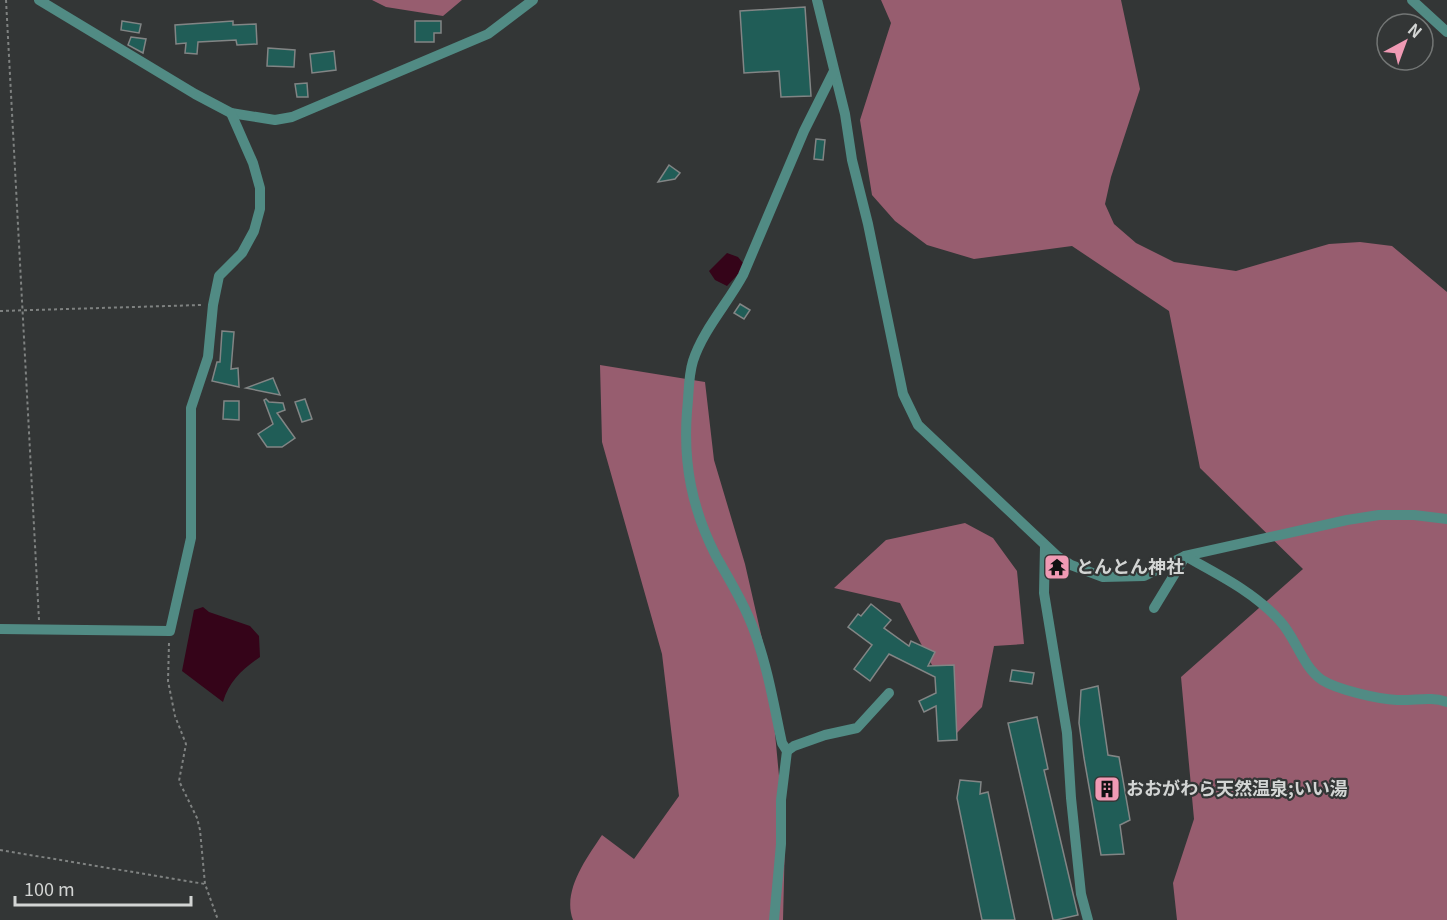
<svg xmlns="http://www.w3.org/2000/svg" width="1447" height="920" viewBox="0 0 1447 920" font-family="Georgia,'Noto Sans JP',serif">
	<rect width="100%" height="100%" fill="#333636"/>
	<g fill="#975d6f">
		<polygon points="372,0 462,0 443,16 386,7"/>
		<polygon points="881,0 1121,0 1140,89 1111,177 1105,204 1114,224 1136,243 1174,262 1236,271 1329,244 1360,242 1392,246 1447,292 1447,920 1177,920 1173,883 1194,819 1181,677 1303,569 1200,468 1169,311 1072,246 974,259 927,245 895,221 872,195 860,120 891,23"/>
		<path d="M 600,365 L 705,382 L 714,460 L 745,564 L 769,669 L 785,840 L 783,920 L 573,920 C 562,891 586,859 602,835 L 634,859 L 679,796 L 662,654 L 602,442 Z"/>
		<polygon points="965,523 993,538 1017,571 1024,644 994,646 982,707 956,734 950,700 900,603 834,588 886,540"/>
	</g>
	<g fill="#350419">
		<polygon points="727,253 738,257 743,263 742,270 727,286 715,280 709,271"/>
		<path d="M 203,607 L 209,612 L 250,626 L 259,636 L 260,657 C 243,669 229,681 223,702 L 182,671 L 194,610 Z"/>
	</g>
	<g fill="#205d57" stroke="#828585" stroke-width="1.5">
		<polygon points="805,7 811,96 781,97 779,71 744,73 740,11"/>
		<polygon points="122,21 141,24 139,33 121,30"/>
		<polygon points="233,21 233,25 256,24 257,44 237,45 236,40 198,42 197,54 185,53 186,43 176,44 175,25"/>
		<polygon points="415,21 441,21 441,33 434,33 434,42 415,42"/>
		<polygon points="131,37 146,39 143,53 128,45"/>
		<polygon points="268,48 295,50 294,67 267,66"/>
		<polygon points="334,51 336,70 312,73 310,54"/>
		<polygon points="307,83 308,97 297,97 295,84"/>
		<polygon points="816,139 825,140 823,160 814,159"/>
		<polygon points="669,165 680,173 675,179 658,182"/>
		<polygon points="740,304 750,310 744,319 734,313"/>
		<polygon points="222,331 234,332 231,369 238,368 239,387 212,381 217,362 220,362"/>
		<polygon points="273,378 280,395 246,388"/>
		<polygon points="266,399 269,402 283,403 285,410 277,413 295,438 282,447 267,447 258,434 273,424 264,400"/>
		<polygon points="305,399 312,419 302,422 295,402"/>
		<polygon points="224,401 239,401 239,420 223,419"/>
		<polygon points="871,604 891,620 884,628 909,646 911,641 935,652 928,666 954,665 957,740 938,741 936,706 924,712 919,701 936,693 935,677 889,654 870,681 854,669 872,645 848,627 858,614 861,616"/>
		<polygon points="1012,670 1034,673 1032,684 1010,681"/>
		<polygon points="1098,686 1108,755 1119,757 1130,820 1120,825 1124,854 1101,855 1084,758 1079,723 1081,690"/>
		<polygon points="1037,717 1048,769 1044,770 1078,915 1056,920 1053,920 1008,723"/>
		<polygon points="960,780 981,782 980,794 988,792 1015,920 982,920 957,798"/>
	</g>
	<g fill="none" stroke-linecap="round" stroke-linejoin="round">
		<g stroke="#7f8281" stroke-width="2" stroke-dasharray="3 3" stroke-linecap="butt">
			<polyline points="6,0 39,620"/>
			<polyline points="0,311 201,305"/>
			<polyline points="169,643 168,681 175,716 186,744 179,781 197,818 200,830 205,884 218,920"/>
			<polyline points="0,850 205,884"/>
		</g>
		<g stroke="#518b84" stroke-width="10">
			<polyline points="39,0 195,94 231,113 275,120 292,117 488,34 533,0"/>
			<polyline points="817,0 845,114 852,160 868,224 903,394 918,425 1057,556 1071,565 1103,577 1144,576 1185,556 1347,520 1379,515 1414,515 1447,519"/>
			<polyline points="1412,0 1447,32"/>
			<polyline points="1045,546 1044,593 1067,733 1071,798 1081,894 1088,920"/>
			<path d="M 1185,556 C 1219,575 1254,592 1280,621 C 1296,638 1302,666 1322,680 C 1338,690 1378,699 1397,700 C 1415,701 1430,696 1447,702"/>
			<polyline points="1154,608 1185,557"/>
			<polyline points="0,629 170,631 191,538 191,408 208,357 213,305 219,276 242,253 254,231 260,209 260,188 253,163 231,113"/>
			<polyline points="787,751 794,746 825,735 857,728 889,693"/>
			<path d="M 774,920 L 781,844 L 781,800 L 787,751 L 782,743 C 774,706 768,669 755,633 C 745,605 730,581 716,556 C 692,509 683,464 687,411 C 689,395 688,377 693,361 C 703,330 728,303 743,275 L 804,131 L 834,71"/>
		</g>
	</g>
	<defs>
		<symbol id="temple-square" viewBox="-11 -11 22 22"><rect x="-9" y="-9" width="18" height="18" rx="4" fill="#f09ab4" stroke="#333636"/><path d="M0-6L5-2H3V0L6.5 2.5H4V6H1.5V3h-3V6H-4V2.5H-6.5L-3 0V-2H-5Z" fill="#111"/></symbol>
		<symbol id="building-square" viewBox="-11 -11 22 22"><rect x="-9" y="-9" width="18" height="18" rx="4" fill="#f09ab4" stroke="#333636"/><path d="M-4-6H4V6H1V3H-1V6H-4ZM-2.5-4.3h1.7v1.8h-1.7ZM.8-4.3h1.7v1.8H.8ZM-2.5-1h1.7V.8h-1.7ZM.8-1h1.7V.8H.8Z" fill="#111"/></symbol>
	</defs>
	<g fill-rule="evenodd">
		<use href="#temple-square" x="1042" y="552" width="30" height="30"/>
		<use href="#building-square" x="1092" y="774" width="30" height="30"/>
	</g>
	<g text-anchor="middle" stroke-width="4.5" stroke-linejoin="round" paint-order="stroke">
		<g font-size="18" font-weight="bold" fill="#d3d5d4" stroke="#333636" text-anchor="start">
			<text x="1076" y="573">とんとん神社</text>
			<text x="1126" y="795">おおがわら天然温泉;いい湯</text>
		</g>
	</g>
	<g transform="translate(1405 42) rotate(41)"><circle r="28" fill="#333636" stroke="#737675" stroke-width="1.5"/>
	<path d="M0-4.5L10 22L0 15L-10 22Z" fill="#f09ab4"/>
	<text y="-9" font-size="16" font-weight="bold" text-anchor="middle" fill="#d3d5d4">N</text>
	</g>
	<path d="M15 896v9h176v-9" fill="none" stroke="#d3d5d4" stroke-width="3"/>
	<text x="24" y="896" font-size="18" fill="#d3d5d4" stroke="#333636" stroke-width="4.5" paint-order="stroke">100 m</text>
</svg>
